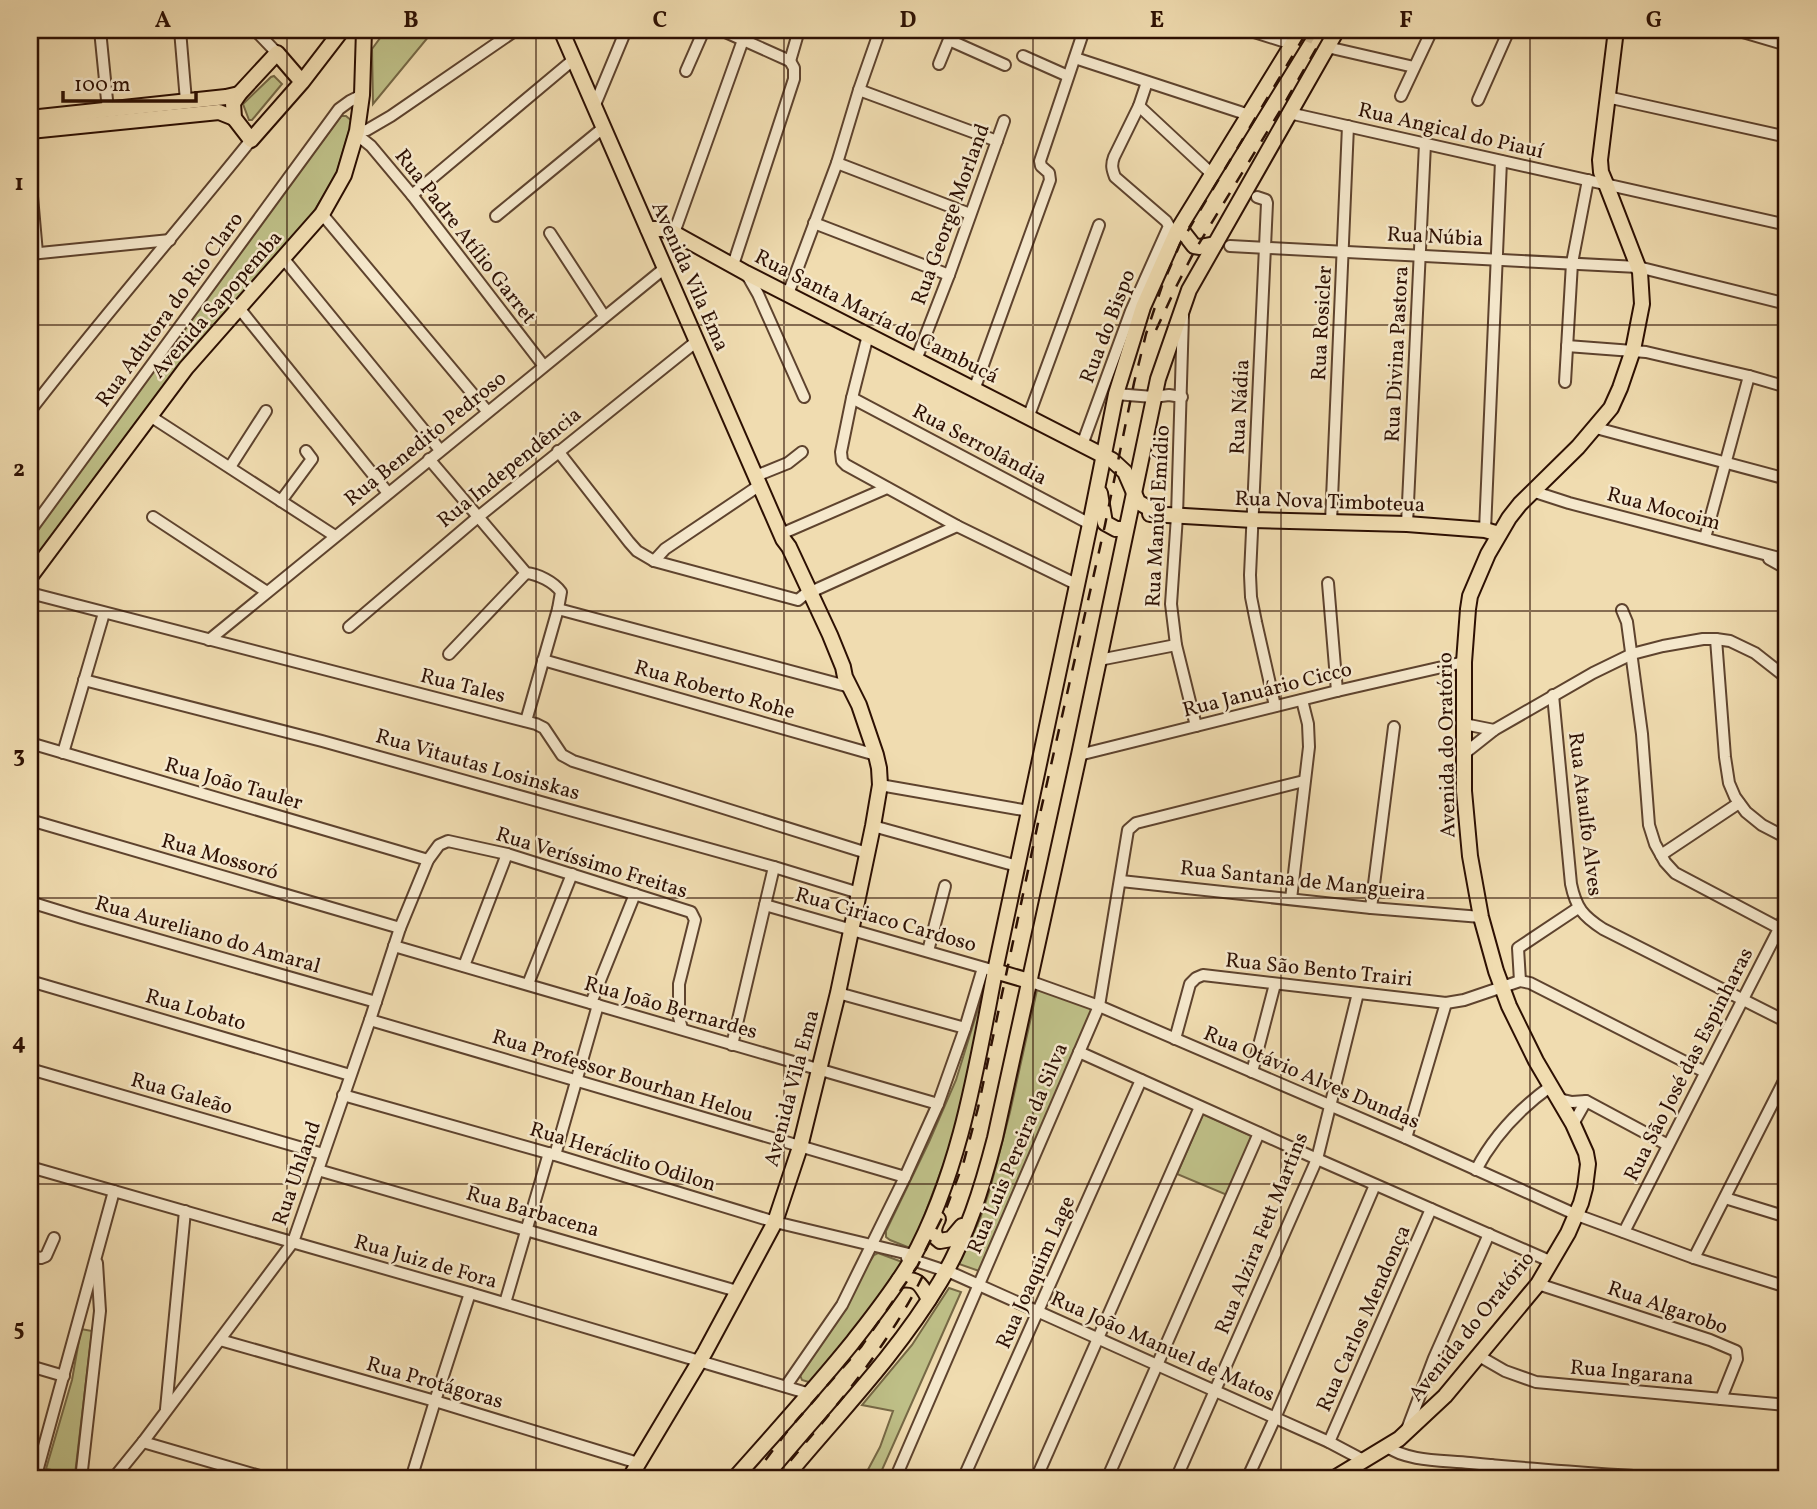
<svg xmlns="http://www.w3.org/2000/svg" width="1817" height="1509" viewBox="0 0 1817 1509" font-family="Vollkorn,serif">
	<rect width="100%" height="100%" fill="#f0dcb0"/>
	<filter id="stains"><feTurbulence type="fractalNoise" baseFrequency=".00286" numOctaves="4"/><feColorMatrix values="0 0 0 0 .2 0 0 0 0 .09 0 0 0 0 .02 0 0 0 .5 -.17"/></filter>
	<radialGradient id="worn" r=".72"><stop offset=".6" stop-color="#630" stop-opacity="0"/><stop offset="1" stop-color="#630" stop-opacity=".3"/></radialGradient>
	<g fill="#bebf87" stroke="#766845" stroke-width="2">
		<polygon points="386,30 434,30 373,104 372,49"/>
		<polygon points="274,76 282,84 252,120 249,120 243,104 271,77"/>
		<polygon points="341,116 346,116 352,121 336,175 313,213 30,580 30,535"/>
		<polygon points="986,983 959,1123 914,1243 910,1248 890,1240 886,1237 886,1231 929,1142 956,1080"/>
		<polygon points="1041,989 1092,1005 1092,1010 979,1271 959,1264 980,1219 990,1189 1010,1112 1037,990"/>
		<polygon points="1203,1114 1252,1136 1227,1195 1177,1174"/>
		<polygon points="878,1253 905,1263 815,1384 802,1380 800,1375 874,1255"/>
		<polygon points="949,1288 961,1292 878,1479 863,1479 880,1447 893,1411 862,1405 912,1345"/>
		<polygon points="81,1329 92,1331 75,1474 46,1469 72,1380"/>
	</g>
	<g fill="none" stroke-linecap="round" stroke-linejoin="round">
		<polyline stroke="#d3bd96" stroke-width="14" stroke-dasharray="14 7" stroke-linecap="butt" points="1302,32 1314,37 1324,44"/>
		<defs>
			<g id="minor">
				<polyline points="100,30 108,110"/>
				<polyline points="180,30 186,101"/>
				<polyline points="255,30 277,53"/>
				<polyline points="721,30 790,61"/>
				<polyline points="1248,30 1292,44"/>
				<polyline points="1736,30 1787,45"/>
				<polyline points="949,40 1005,65"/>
				<polyline points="1327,47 1414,67"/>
				<polyline points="1023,56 1068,76"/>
				<polyline points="1075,58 1249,115"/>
				<polyline points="790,61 799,30"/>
				<polyline points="939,64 953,30"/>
				<polyline points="686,71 704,30"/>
				<polyline points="859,90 997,141"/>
				<polyline points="1401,96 1432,30"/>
				<polyline points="1607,97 1787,137"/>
				<polyline points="1478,100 1509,30"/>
				<polyline points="1139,106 1213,175"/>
				<polyline points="594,107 626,30"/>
				<polyline points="1289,113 1787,225"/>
				<polyline points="357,131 367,130 391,116 516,30"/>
				<polyline points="356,134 371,146 412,195 543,365"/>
				<polyline points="837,163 970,214"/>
				<polyline points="30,174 37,253"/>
				<polyline points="412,195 573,60"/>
				<polyline points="1257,197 1266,200 1267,203 1250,575 1251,597 1256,622 1275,706"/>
				<polyline points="322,214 487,411"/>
				<polyline points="496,216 603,128"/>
				<polyline points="814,223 949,275"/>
				<polyline points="550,233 604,316"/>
				<polyline points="674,233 743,40"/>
				<polyline points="1230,246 1638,267 1787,304"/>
				<polyline points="30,254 170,240"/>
				<polyline points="283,258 440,450"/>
				<polyline points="733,265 794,79 794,68 790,61"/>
				<polyline points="746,273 758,294 804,397"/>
				<polyline points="788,294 837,163 859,90 880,30"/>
				<polyline points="239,308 388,493"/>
				<polyline points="1183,316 1177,516 1171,604 1176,645 1196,726"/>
				<polyline points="868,335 852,398 841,452 842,461 846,465 957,526 1076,584"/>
				<polyline points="1567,346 1646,352 1749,376 1787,387"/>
				<polyline points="916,360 949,275 1004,121"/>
				<polyline points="1565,382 1572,263 1588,180"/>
				<polyline points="974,390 1050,180 1049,173 1041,166 1040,161 1084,30"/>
				<polyline points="1116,394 1153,397 1169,395 1182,397"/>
				<polyline points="852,398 1090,524"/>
				<path d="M 30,411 C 101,319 178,231 251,140"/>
				<polyline points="150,416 335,536"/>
				<polyline points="1028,418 1099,225"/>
				<polyline points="1596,428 1787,479"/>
				<path d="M 1082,445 L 1131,311 L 1169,226 L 1166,221 L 1115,177 C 1112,169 1111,165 1114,157 L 1139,106 L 1147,82"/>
				<polyline points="558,451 629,542 637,551 654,561 798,600 804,595 957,526"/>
				<path d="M 429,459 L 526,573 C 538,574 554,582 561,592 L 558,609 L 526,721"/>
				<polyline points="230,467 266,411"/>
				<polyline points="756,476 788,463 802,452"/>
				<polyline points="1532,491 1569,503 1787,560"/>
				<polyline points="281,501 312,459 306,451"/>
				<polyline points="153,517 267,592"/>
				<polyline points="1331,522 1348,126"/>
				<polyline points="1407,524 1425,144"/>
				<polyline points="1485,530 1501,161"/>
				<polyline points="30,531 339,109 350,101 362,95"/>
				<polyline points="781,534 887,488"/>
				<polyline points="1705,538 1749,376"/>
				<polyline points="1769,559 1787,569"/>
				<polyline points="654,561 665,549 760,485"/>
				<polyline points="1328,583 1337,691"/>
				<polyline points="30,593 536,724 544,728 562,755 573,761 867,853"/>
				<polyline points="558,609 850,687"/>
				<polyline points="1622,610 1627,622 1642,734 1649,825 1655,844 1665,862 1675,873 1779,928"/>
				<polyline points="349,627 478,517 697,341"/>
				<polyline points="1716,639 1725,757 1729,783 1735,797 1746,812 1762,825 1787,838"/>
				<polyline points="209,640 666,267"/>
				<polyline points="449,654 526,573"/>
				<polyline points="543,660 876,755"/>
				<polyline points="1099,660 1176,645"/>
				<polyline points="84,680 322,741 774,867 859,893"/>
				<path d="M 1553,695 L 1571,884 C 1576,908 1583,916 1603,929 L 1787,1022"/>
				<polyline points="1464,724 1494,730"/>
				<polyline points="30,743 428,860"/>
				<polyline points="63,753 104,613"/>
				<polyline points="1465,753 1494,730 1593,673 1632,654 1663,646 1703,639 1716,639 1730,641 1755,653 1787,678"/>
				<polyline points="1079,755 1337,691 1464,662"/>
				<polyline points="880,785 1029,811"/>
				<polyline points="30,820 400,928"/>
				<polyline points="873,826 1017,866"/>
				<polyline points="1661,855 1739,803"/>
				<polyline points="1121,881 1371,908 1481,917"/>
				<polyline points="1291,899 1309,747 1308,724 1302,700"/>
				<polyline points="30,902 82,918 376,1002"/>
				<polyline points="765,905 988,969"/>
				<polyline points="1371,908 1394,727"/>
				<polyline points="394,946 938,1104"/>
				<polyline points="928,951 945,886"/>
				<polyline points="464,966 507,854"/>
				<polyline points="30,981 350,1075"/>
				<polyline points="1029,981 1099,1006 1406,1138 1577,1215 1694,1258 1787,1287"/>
				<polyline points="1520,981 1518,948 1578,908"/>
				<polyline points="528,984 572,874"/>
				<polyline points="838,993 965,1028"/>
				<polyline points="591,1003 635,894"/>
				<polyline points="370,1020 905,1177"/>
				<polyline points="1175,1039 1190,984 1196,978 1203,975 1446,1003 1464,1000 1520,981 1530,983 1705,1072"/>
				<polyline points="732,1045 774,867"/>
				<polyline points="1079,1052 1317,1159 1552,1262"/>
				<polyline points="30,1069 323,1154"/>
				<polyline points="1252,1072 1275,984"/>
				<polyline points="343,1095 555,1155 775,1222 913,1255"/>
				<polyline points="1559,1099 1572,1102 1586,1101 1668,1145"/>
				<polyline points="1573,1124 1586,1101"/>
				<polyline points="1406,1138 1446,1003"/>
				<polyline points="555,1155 598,1005"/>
				<polyline points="30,1167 470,1293 810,1394"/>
				<polyline points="318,1170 737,1291"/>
				<path d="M 1476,1170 C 1494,1135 1519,1109 1551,1086"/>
				<polyline points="1725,1198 1787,1217"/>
				<polyline points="1624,1232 1787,913"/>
				<polyline points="30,1256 41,1258 46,1256 54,1238"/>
				<polyline points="907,1258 952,1273 1329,1442 1363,1460"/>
				<polyline points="1694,1258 1787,1075"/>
				<polyline points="1538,1284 1710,1340 1736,1351 1737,1359 1721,1399"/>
				<polyline points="505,1303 549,1153"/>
				<polyline points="220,1340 435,1401 638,1463"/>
				<polyline points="1479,1356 1505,1371 1536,1382 1787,1405"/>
				<polyline points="30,1366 64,1376"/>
				<polyline points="786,1386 842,1305 905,1177 938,1104 965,1028 983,968"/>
				<polyline points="166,1409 185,1211"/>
				<polyline points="1406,1432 1434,1358 1489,1234"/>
				<polyline points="143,1442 270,1479"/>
				<polyline points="1329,1442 1431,1209"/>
				<path d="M 1386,1446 C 1408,1462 1444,1460 1470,1463 C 1538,1470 1607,1474 1675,1479"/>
				<polyline points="36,1476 53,1479"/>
				<polyline points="35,1479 114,1191"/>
				<polyline points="81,1479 100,1311 97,1263"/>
				<polyline points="113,1479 143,1442 293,1242 370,1020 400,928 428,860 439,845 448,841 507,854 691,912 695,920 679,984 679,1017 682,1029"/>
				<polyline points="411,1479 435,1401 470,1293"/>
				<polyline points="895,1479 1099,1006 1128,830 1136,823 1304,781"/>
				<polyline points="963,1479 1141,1080"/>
				<polyline points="1036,1479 1200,1107"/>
				<polyline points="1107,1479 1259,1133"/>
				<polyline points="1176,1479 1317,1159 1358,993"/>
				<polyline points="1247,1479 1275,1418 1375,1185"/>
				<polyline points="1477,1479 1491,1465"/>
			</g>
			<g id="major">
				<polyline points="561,30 783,539 789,547 830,635 843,667 845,677 859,705 876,755 879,768 880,785 873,826 838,993 800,1147 775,1222 705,1352 629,1479"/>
				<polyline points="302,82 277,53 239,94 233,103 234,118 251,140 302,82 342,30"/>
				<polyline points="30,118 226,97 239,94"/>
				<polyline points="30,131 219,112 234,118"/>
				<polyline points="1180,228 1194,246 1200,247 1215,244"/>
				<polyline points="648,229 663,229 674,233 746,273 1112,460 1125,472 1138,502 1159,514"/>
				<polyline points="1100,493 1105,523 1116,529 1125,529"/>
				<polyline points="1150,514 1253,520 1407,524 1485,530 1499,534"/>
				<polyline points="30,577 186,368 322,214 344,175 357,131 362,95 364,30"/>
				<polyline points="995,971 1029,981"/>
				<path d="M 938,1219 C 934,1227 931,1235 940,1241 L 951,1239 L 962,1226"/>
				<path d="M 899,1280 C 918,1278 920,1283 929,1299"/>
				<path d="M 734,1479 C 774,1434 814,1390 852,1343 C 873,1316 894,1290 911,1261 C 960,1172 976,1070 995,971 L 1090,524 L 1116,394 L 1143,307 L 1176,233 L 1301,30"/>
				<path d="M 784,1479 C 837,1415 897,1354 940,1282 C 967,1237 982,1188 995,1138 L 1079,755 L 1158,379 L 1189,290 L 1337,30"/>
				<polyline points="1333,1479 1399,1439 1445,1396 1538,1284 1568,1233 1581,1203 1585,1188 1588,1164 1586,1153 1573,1124 1536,1061 1509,1006 1496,971 1481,917 1470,856 1464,791 1464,662 1468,609 1470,596 1488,554 1509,518 1520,504 1578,447 1611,408 1620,388 1633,350 1642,304 1640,272 1606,184 1601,172 1600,160 1616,30"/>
			</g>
		</defs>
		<use href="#minor" stroke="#5e432e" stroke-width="14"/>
		<use href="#major" stroke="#2d1003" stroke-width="18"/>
		<use href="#minor" stroke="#f5e8cc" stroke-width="10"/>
		<use href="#major" stroke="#f0dcb0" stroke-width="14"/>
		<g stroke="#2d1003" stroke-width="2.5" stroke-dasharray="12 12" stroke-linecap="butt">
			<polyline points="1156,330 1177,285 1195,250 1280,111 1327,30"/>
			<polyline points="751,1479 789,1429 861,1347 917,1267 944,1214 964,1161 978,1108 1038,823 1105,525 1134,383 1146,334 1162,286 1180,244 1308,30"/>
			<path d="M 775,1479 C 831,1412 890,1347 927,1267"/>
		</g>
	</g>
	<path fill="none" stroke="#2d1003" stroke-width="2" stroke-opacity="0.55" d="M 287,30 L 287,1479M 536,30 L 536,1479M 784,30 L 784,1479M 1033,30 L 1033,1479M 1281,30 L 1281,1479M 1530,30 L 1530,1479M 30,325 L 1787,325M 30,611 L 1787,611M 30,898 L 1787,898M 30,1184 L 1787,1184"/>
	<g text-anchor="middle" stroke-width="5" stroke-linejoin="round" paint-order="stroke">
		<g font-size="21" fill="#2d1003" stroke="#f5e8cc">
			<text transform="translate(1451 130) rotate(13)" y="7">Rua Angical do Piauí</text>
			<text transform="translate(950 214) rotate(-70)" y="7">Rua George Morland</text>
			<text transform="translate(466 236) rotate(52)" y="7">Rua Padre Atílio Garret</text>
			<text transform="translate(1435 236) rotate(3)" y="7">Rua Núbia</text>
			<text transform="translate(691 276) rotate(66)" y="7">Avenida Vila Ema</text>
			<text transform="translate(216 304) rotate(-49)" y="7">Avenida Sapopemba</text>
			<text transform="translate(169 309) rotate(-54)" y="7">Rua Adutora do Rio Claro</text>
			<text transform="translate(877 316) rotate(27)" y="7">Rua Santa María do Cambucá</text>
			<text transform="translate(1321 323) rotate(-87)" y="7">Rua Rosicler</text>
			<text transform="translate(1107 326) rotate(-69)" y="7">Rua do Bispo</text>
			<text transform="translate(1396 354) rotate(-87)" y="7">Rua Divina Pastora</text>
			<text transform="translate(1239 407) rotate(-87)" y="7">Rua Nádia</text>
			<text transform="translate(425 438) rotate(-39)" y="7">Rua Benedito Pedroso</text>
			<text transform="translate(980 444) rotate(28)" y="7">Rua Serrolândia</text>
			<text transform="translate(509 467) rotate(-39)" y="7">Rua Independência</text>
			<text transform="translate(1330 501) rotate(2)" y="7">Rua Nova Timboteua</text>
			<text transform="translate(1664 508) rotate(15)" y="7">Rua Mocoim</text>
			<text transform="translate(1157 516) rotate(-87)" y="7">Rua Manúel Emídio</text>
			<text transform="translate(463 685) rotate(14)" y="7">Rua Tales</text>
			<text transform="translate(715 689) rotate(16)" y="7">Rua Roberto Rohe</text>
			<text transform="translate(1267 689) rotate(-14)" y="7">Rua Januário Cicco</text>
			<text transform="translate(1446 745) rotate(-91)" y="7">Avenida do Oratório</text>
			<text transform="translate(478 764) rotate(16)" y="7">Rua Vitautas Losinskas</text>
			<text transform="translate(234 783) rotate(16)" y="7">Rua João Tauler</text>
			<text transform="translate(1586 814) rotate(83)" y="7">Rua Ataulfo Alves</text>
			<text transform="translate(220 856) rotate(16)" y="7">Rua Mossoró</text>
			<text transform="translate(592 862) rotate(17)" y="7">Rua Veríssimo Freitas</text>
			<text transform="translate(1303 880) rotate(6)" y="7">Rua Santana de Mangueira</text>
			<text transform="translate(886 919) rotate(16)" y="7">Rua Ciriaco Cardoso</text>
			<text transform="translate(208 934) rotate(16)" y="7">Rua Aureliano do Amaral</text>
			<text transform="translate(1319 969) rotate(6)" y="7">Rua São Bento Trairi</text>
			<text transform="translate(671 1007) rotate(16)" y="7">Rua João Bernardes</text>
			<text transform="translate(196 1009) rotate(16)" y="7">Rua Lobato</text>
			<text transform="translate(1688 1064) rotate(-63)" y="7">Rua São José das Espinharas</text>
			<text transform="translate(623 1075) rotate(17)" y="7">Rua Professor Bourhan Helou</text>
			<text transform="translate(1312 1077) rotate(23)" y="7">Rua Otávio Alves Dundas</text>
			<text transform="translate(791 1088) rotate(-75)" y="7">Avenida Vila Ema</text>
			<text transform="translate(182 1093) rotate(16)" y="7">Rua Galeão</text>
			<text transform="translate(1017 1148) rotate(-67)" y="7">Rua Luis Pereira da Silva</text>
			<text transform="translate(623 1156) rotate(17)" y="7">Rua Heráclito Odilon</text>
			<text transform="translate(296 1173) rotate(-71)" y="7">Rua Uhland</text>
			<text transform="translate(533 1211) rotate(16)" y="7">Rua Barbacena</text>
			<text transform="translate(1261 1233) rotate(-68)" y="7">Rua Alzira Fett Martins</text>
			<text transform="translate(426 1261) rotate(16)" y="7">Rua Juiz de Fora</text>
			<text transform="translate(1035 1272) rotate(-66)" y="7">Rua Joaquim Lage</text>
			<text transform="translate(1668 1307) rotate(19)" y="7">Rua Algarobo</text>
			<text transform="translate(1363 1318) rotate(-66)" y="7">Rua Carlos Mendonça</text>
			<text transform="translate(1471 1326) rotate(-51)" y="7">Avenida do Oratório</text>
			<text transform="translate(1163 1346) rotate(24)" y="7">Rua João Manuel de Matos</text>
			<text transform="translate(1632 1372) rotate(5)" y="7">Rua Ingarana</text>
			<text transform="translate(435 1382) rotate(16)" y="7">Rua Protágoras</text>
		</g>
	</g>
	<rect width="1817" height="1509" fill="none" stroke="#f0dcb0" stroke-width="77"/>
	<path d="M63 91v10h133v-10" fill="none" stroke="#2d1003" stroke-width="3.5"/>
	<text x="74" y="91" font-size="21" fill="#2d1003" stroke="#f5e8cc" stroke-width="5" paint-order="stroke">100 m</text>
	<rect x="38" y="38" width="1740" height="1432" fill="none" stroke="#2d1003" stroke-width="2.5"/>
	<g font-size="23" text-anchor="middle" font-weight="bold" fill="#2d1003">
		<text x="163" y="27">A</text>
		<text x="411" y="27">B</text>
		<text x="660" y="27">C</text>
		<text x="908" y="27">D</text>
		<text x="1157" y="27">E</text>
		<text x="1406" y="27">F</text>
		<text x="1654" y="27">G</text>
		<text x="19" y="190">1</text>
		<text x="19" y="476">2</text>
		<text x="19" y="762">3</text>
		<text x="19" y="1049">4</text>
		<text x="19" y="1335">5</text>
	</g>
	<rect width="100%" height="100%" filter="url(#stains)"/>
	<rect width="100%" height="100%" fill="url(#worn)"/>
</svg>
